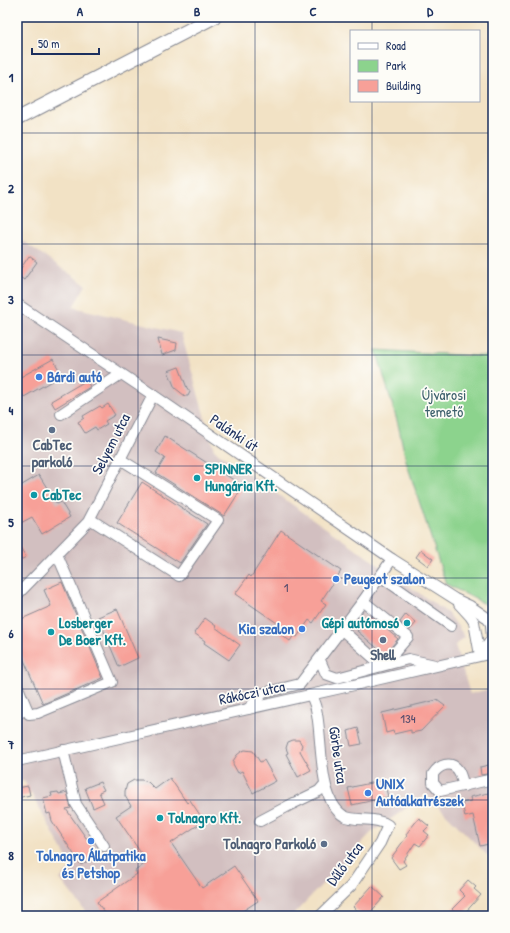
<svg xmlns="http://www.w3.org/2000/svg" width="510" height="933" viewBox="0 0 510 933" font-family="'Patrick Hand',sans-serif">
	<rect width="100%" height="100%" fill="#fdfcf7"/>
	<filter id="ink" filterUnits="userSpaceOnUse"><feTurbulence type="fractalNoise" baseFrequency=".025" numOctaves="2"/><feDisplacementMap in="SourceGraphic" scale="8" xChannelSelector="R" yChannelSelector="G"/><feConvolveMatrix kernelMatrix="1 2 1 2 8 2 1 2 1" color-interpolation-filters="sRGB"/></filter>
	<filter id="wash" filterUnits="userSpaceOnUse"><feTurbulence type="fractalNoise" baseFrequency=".012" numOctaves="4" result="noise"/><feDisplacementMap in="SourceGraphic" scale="16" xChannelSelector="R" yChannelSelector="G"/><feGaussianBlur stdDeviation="0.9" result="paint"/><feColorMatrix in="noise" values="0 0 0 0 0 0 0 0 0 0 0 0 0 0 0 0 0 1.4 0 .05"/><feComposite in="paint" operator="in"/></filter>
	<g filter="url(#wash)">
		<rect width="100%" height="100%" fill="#f2e2c5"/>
		<polygon fill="#d2bfc0" points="17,237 86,285 73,307 181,333 214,450 449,614 465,637 455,645 470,694 493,688 493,859 491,859 426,794 371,833 292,916 89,916 60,879 72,867 24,781 17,782"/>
		<polygon fill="#8cd38d" stroke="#548176" points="376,350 493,357 493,608 446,584 406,461 398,424"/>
		<g id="blocks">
			<g fill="#f7a098">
				<polygon points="29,256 37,262 24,280 17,275 17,274"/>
				<polygon points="158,339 177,343 176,350 162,355"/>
				<polygon points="53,359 62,375 24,397 17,385 17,379"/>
				<polygon points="179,367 187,388 190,392 188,396 185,396 175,388 168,371"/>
				<polygon points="87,380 90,387 55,408 51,401"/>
				<polygon points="108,404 115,415 105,421 107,424 97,430 95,427 85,433 78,422 84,418 83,416 100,406 102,408"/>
				<polygon points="165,436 243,486 224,516 156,473 165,458 156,452"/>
				<polygon points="39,475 57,504 61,502 70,517 42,534 32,517 17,525 17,488"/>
				<polygon points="142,482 207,524 180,563 117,523"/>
				<polygon points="281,530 341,571 321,601 326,604 313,623 309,620 297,637 294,635 290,641 276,631 280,625 235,594 249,575 251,577"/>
				<polygon points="17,542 26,557 17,562"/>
				<polygon points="421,550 433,559 428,566 416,557"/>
				<polygon points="62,582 103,678 43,704 17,644 17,621 51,606 44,590"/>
				<polygon points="117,609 138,658 119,667 98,617"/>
				<polygon points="406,614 416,623 410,630 400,622"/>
				<polygon points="371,616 398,639 386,653 383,653 357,631"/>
				<polygon points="205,618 216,626 215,627 240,645 229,660 204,643 205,641 194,633"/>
				<polygon points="437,700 445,706 421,731 411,733 411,730 394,734 393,731 386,733 382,713"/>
				<polygon points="358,728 362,744 351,746 348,731"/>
				<polygon points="293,740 299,740 302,745 300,751 311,770 298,777 286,754 288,753 286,748 288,742"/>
				<polygon points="245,750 253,751 260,762 264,760 276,781 253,793 242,771 238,773 233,764 233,761 237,755 242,751"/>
				<polygon points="493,764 493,773 481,775 480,767"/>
				<polygon points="170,778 187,803 190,800 204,821 171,843 202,888 234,866 258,901 235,916 107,916 97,902 137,874 135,871 147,862 116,816 131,806 125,796 125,791 127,784 134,780 142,780 148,782 155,789"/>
				<polygon points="384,780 388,797 352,805 348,788"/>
				<polygon points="100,782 104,790 99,792 104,803 93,808 85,788"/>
				<polygon points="28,786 30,795 17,798 17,788"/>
				<polygon points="58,792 59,794 67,792 71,808 66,809 98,855 81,865 52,821 50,813 47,814 43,798 52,796 51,793"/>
				<polygon points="493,792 493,843 480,846 473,815 465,817 462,803 471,801 470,797"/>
				<polygon points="419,818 429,826 424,831 429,835 420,846 415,843 403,861 406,865 399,869 391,858 407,836 406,834"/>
				<polygon points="468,880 476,887 474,889 481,895 462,916 459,916 452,909 465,896 459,890"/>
				<polygon points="372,886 384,897 367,916 363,916 353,907"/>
			</g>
		</g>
	</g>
	<g filter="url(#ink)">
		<use href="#blocks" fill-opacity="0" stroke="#868892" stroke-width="1"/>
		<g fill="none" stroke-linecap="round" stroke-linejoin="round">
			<defs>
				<g id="minor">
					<polyline points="17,304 153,395 392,559 455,599 470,606 486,617 493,626"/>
					<polyline points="61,414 121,374"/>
					<polyline points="90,519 179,576 218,520 120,459"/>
					<polyline points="380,576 451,626"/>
					<polyline points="17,595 88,522 153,395"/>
					<polyline points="459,604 470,616 474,622 480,655"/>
					<polyline points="342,630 377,661 389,659 408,637 363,601"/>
					<polyline points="480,655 492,639 491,624"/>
					<polyline points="320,660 326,674 337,678 408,659 435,665"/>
					<polyline points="17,685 27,709 17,714"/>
					<path d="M 311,695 C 313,700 315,704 316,709 C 323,737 317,800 344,816 C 355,822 374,816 388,825 L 380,843 L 351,886 L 320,916"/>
					<polyline points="27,709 29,714 38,713 112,682 57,554"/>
					<polyline points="248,709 263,693 300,684 363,601 392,559"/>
					<polyline points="63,750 76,804 104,846"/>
					<polyline points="17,761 341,688 493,653"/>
					<path d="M 464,786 C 462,781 461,774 458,770 C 451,760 439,765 433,774 L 433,783 L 440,791 L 493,779"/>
					<polyline points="260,821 292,804 319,791 325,784"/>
				</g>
				<polyline id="major" points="17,119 214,17"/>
			</defs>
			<use href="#minor" stroke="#868892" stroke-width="12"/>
			<use href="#major" stroke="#868892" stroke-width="15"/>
			<use href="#minor" stroke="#fff" stroke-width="10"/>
			<use href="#major" stroke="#fff" stroke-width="13"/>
		</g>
	</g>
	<path fill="none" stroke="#1b2f5e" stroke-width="1" stroke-opacity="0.55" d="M 138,17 L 138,916M 255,17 L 255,916M 372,17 L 372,31M 372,101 L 372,916M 17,133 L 493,133M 17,244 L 493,244M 17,355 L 493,355M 17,466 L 493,466M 17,578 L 493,578M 17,689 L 493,689M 17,800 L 493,800"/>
	<g fill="#3f7fe0" stroke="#fdfcf7" stroke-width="1.5">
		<circle cx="39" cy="377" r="4"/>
		<circle cx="336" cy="579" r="4"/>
		<circle cx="302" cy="629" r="4"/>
		<circle cx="368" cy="793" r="4"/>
		<circle cx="91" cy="841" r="4"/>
	</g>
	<g fill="#5c6f8a" stroke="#fdfcf7" stroke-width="1.5">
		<circle cx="52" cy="430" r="4"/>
		<circle cx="383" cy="640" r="4"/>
		<circle cx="324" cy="844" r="4"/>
	</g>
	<g fill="#0f9aa8" stroke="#fdfcf7" stroke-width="1.5">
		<circle cx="197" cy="478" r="4"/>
		<circle cx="34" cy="495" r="4"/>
		<circle cx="407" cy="623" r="4"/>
		<circle cx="51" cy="632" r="4"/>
		<circle cx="160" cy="818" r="4"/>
	</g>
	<g text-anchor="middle" stroke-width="3.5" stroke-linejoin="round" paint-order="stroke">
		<g font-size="13" fill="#524b6c">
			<text x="286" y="592">1</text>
			<text x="408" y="723">134</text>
		</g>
		<g font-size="15" font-weight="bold" fill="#366cbe" stroke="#fdfcf7" text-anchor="start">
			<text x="47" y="382">Bárdi autó</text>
			<text x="344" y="584">Peugeot szalon</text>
			<text x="294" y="634" text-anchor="end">Kia szalon</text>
			<text x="376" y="789">UNIX<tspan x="376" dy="17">Autóalkatrészek</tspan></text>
			<text x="91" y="861" text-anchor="middle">Tolnagro Állatpatika<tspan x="91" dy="17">és Petshop</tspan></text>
		</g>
		<g font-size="15" fill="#3d606c" stroke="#fdfcf7">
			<text x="444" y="400">Újvárosi<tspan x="444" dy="17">temető</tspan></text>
		</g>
		<g font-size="15" fill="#1b2f5e" stroke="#fdfcf7">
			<text transform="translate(234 433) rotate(34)" y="5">Palánki út</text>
			<text transform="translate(111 444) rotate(-63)" y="5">Selyem utca</text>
			<text transform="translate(252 693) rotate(-12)" y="5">Rákóczi utca</text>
			<text transform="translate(338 755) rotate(82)" y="5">Görbe utca</text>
			<text transform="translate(345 864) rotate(-53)" y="5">Dűlő utca</text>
		</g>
		<g font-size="15" font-weight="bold" fill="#4e5e75" stroke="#fdfcf7">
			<text x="52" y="450">CabTec<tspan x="52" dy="17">parkoló</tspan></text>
			<text x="383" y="660">Shell</text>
			<text x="316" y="849" text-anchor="end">Tolnagro Parkoló</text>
		</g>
		<g font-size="15" font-weight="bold" fill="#0d838f" stroke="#fdfcf7" text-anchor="start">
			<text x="205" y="474">SPINNER<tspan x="205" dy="17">Hungária Kft.</tspan></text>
			<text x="42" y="500">CabTec</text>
			<text x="59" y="628">Losberger<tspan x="59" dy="17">De Boer Kft.</tspan></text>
			<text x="399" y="628" text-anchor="end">Gépi autómosó</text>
			<text x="168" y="823">Tolnagro Kft.</text>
		</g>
	</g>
	<rect width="510" height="933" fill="none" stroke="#fdfcf7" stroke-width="44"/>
	<rect x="350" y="30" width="130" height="72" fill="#fdfcf7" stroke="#a3aaba"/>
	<rect x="358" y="43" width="20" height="6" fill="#ffffff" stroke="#a3aaba"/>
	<text x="386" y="50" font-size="12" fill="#1b2f5e">Road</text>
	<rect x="358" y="60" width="20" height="12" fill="#8cd38d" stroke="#a3aaba"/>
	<text x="386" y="70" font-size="12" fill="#1b2f5e">Park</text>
	<rect x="358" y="80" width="20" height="12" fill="#f7a098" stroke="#a3aaba"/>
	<text x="386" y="90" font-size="12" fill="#1b2f5e">Building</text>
	<path d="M32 48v6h67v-6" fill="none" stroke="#1b2f5e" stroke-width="2"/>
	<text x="38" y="48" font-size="12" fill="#1b2f5e" stroke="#fdfcf7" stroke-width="3" paint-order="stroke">50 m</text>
	<rect x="22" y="22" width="466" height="889" fill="none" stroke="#1b2f5e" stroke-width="1.5"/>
	<g font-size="13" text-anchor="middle" font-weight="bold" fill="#1b2f5e">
		<text x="80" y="16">A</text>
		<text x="197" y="16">B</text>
		<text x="313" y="16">C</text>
		<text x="430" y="16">D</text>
		<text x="11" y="82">1</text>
		<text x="11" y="193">2</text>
		<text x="11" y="304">3</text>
		<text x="11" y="415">4</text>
		<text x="11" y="527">5</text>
		<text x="11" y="638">6</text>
		<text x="11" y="749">7</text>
		<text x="11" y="860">8</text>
	</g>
</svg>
